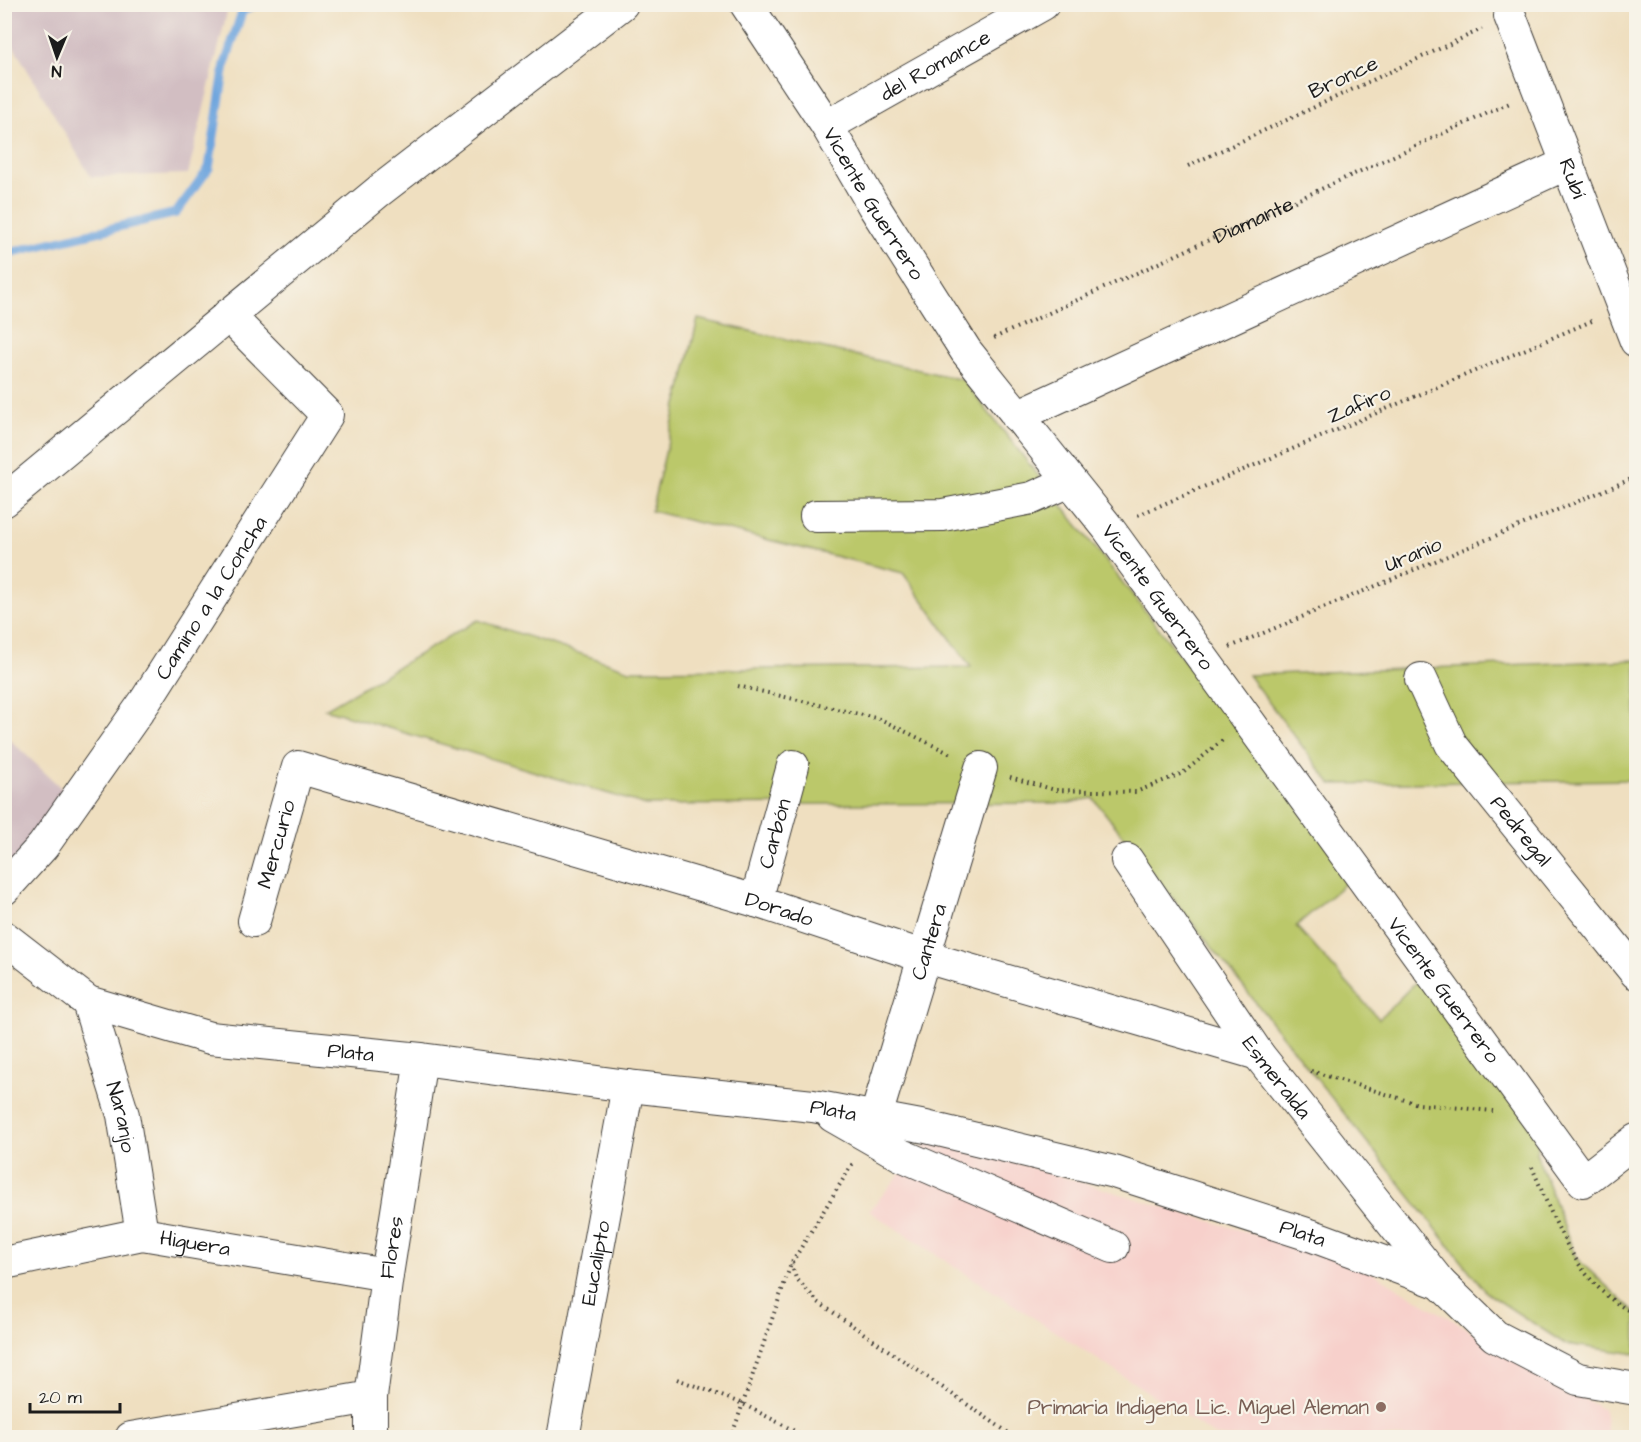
<svg xmlns="http://www.w3.org/2000/svg" width="1641" height="1442" viewBox="0 0 1641 1442" font-family="'Architects Daughter',sans-serif">
	<rect width="100%" height="100%" fill="#f7f3e8"/>
	<filter id="ink" filterUnits="userSpaceOnUse"><feTurbulence type="fractalNoise" baseFrequency=".0167" numOctaves="2"/><feDisplacementMap in="SourceGraphic" scale="12" xChannelSelector="R" yChannelSelector="G"/><feConvolveMatrix kernelMatrix="1 2 1 2 8 2 1 2 1" color-interpolation-filters="sRGB"/></filter>
	<filter id="wash" filterUnits="userSpaceOnUse"><feTurbulence type="fractalNoise" baseFrequency=".008" numOctaves="4" result="noise"/><feDisplacementMap in="SourceGraphic" scale="24" xChannelSelector="R" yChannelSelector="G"/><feGaussianBlur stdDeviation="1.35" result="paint"/><feColorMatrix in="noise" values="0 0 0 0 0 0 0 0 0 0 0 0 0 0 0 0 0 1.4 0 .05"/><feComposite in="paint" operator="in"/></filter>
	<g filter="url(#wash)">
		<rect width="100%" height="100%" fill="#efdfc0"/>
		<polygon fill="#f7d0cb" points="931,1137 1363,1267 1604,1410 1608,1437 1217,1437 869,1211"/>
		<g fill="#d2bec2">
			<polygon points="4,5 233,5 228,8 188,174 91,177 5,32"/>
			<polygon points="5,735 75,801 5,884"/>
		</g>
		<g fill="#bbc86a" stroke="#6c7243" stroke-width="1.5">
			<polygon points="698,319 963,380 1354,876 1296,926 1379,1019 1427,971 1542,1131 1536,1153 1576,1258 1636,1313 1636,1354 1565,1344 1487,1293 1093,798 1069,803 646,805 325,709 478,620 630,670 971,667 903,573 651,511"/>
			<polygon points="1636,660 1636,780 1331,784 1248,675"/>
		</g>
		<g fill="none" stroke-linecap="round" stroke-linejoin="round">
			<polyline stroke="#70a6de" stroke-width="9" points="4,254 176,213 209,168 225,64 242,12 255,4"/>
		</g>
	</g>
	<g filter="url(#ink)">
		<g fill="none" stroke-linecap="round" stroke-linejoin="round">
			<defs>
				<g id="minor">
					<path id="s2" d="M 746,4 L 827,126 L 873,205 L 966,351 L 1108,528 L 1583,1181 L 1636,1140"/>
					<path id="s3" d="M 1510,16 L 1636,341"/>
					<path id="s4" d="M 827,126 L 1043,4"/>
					<polyline points="1017,416 1568,163"/>
					<polyline points="4,501 379,191 622,4"/>
					<polyline points="816,516 943,515 1032,498 1070,481"/>
					<path id="s5" d="M 1421,679 L 1451,744 L 1636,973"/>
					<path id="s6" d="M 1127,860 L 1258,1054 L 1440,1283"/>
					<path id="s7" d="M 4,889 L 43,846 L 146,700 L 327,415 L 228,315"/>
					<path id="s8" d="M 756,901 L 793,766"/>
					<path id="s9" d="M 254,921 L 298,767 L 756,901 L 925,957 L 1258,1054"/>
					<path id="s10" d="M 4,937 L 88,1002 L 210,1038 L 421,1059 L 628,1086 L 813,1106 L 926,1127 L 1114,1172 L 1313,1236 L 1440,1283 L 1495,1336 L 1578,1379 L 1636,1389"/>
					<path id="s11" d="M 88,1002 L 123,1115 L 142,1234"/>
					<polyline points="833,1116 901,1155 1113,1247"/>
					<path id="s12" d="M 876,1116 L 981,768"/>
					<path id="s13" d="M 4,1263 L 142,1234 L 387,1275"/>
					<polyline points="131,1438 371,1397"/>
					<path id="s14" d="M 371,1438 L 371,1397 L 387,1275 L 421,1059"/>
					<path id="s15" d="M 563,1438 L 628,1086"/>
				</g>
			</defs>
			<use href="#minor" stroke="#3c3935" stroke-width="34"/>
			<g stroke="#3c3935" stroke-width="4" stroke-dasharray="1.5 4.5" stroke-linecap="butt">
				<polyline points="1188,166 1482,29"/>
				<path id="s1" d="M 994,338 L 1512,102"/>
				<polyline points="1138,515 1594,320"/>
				<polyline points="1230,647 1636,477"/>
				<polyline points="738,686 880,719 953,755"/>
				<polyline points="1010,777 1055,790 1136,792 1183,773 1225,738"/>
				<polyline points="1311,1071 1418,1104 1493,1111"/>
				<path d="M 1532,1167 C 1555,1222 1578,1288 1636,1314"/>
				<polyline points="791,1264 796,1278 818,1302 1016,1438"/>
				<polyline points="677,1379 743,1404 808,1438"/>
				<polyline points="731,1438 791,1264 853,1163"/>
			</g>
			<use href="#minor" stroke="#fff" stroke-width="32"/>
		</g>
	</g>
	<circle fill="#8d6e63" stroke="#f7f3e8" stroke-width="2" cx="1381" cy="1407" r="6"/>
	<g text-anchor="middle" stroke-width="4.5" stroke-linejoin="round" paint-order="stroke">
		<g font-size="21" fill="#1c1c1c" stroke="#f7f3e8">
			<text dy="7" stroke="none"><textPath href="#s4" startOffset="124">del Romance</textPath></text>
			<text transform="translate(1343 77) rotate(-25)" y="7">Bronce</text>
			<text dy="7" stroke="none"><textPath href="#s3" startOffset="174">Rubí</textPath></text>
			<text dy="7" stroke="none"><textPath href="#s2" startOffset="237">Vicente Guerrero</textPath></text>
			<text dy="7" stroke="none"><textPath href="#s1" startOffset="285">Diamante</textPath></text>
			<text transform="translate(1359 404) rotate(-23)" y="7">Zafiro</text>
			<text transform="translate(1413 554) rotate(-23)" y="7">Uranio</text>
			<text dy="7" stroke="none"><textPath href="#s2" startOffset="723">Vicente Guerrero</textPath></text>
			<text dy="7" stroke="none"><textPath href="#s7" startOffset="358">Camino a la Concha</textPath></text>
			<text dy="7" stroke="none"><textPath href="#s5" startOffset="183">Pedregal</textPath></text>
			<text dy="7" stroke="none"><textPath href="#s8" startOffset="70">Carbón</textPath></text>
			<text dy="7" stroke="none"><textPath href="#s9" startOffset="80">Mercurio</textPath></text>
			<text dy="7" stroke="none"><textPath href="#s9" startOffset="662">Dorado</textPath></text>
			<text dy="7" stroke="none"><textPath href="#s12" startOffset="182">Cantera</textPath></text>
			<text dy="7" stroke="none"><textPath href="#s2" startOffset="1209">Vicente Guerrero</textPath></text>
			<text dy="7" stroke="none"><textPath href="#s10" startOffset="375">Plata</textPath></text>
			<text dy="7" stroke="none"><textPath href="#s6" startOffset="264">Esmeralda</textPath></text>
			<text dy="7" stroke="none"><textPath href="#s10" startOffset="861">Plata</textPath></text>
			<text dy="7" stroke="none"><textPath href="#s11" startOffset="120">Naranjo</textPath></text>
			<text dy="7" stroke="none"><textPath href="#s10" startOffset="1347">Plata</textPath></text>
			<text dy="7" stroke="none"><textPath href="#s13" startOffset="195">Higuera</textPath></text>
			<text dy="7" stroke="none"><textPath href="#s14" startOffset="192">Flores</textPath></text>
			<text dy="7" stroke="none"><textPath href="#s15" startOffset="178">Eucalipto</textPath></text>
		</g>
		<g font-size="21" fill="#785e54" stroke="#f7f3e8" text-anchor="end">
			<text x="1369" y="1414">Primaria Indigena Lic. Miguel Aleman</text>
		</g>
	</g>
	<rect width="1641" height="1442" fill="none" stroke="#f7f3e8" stroke-width="24"/>
	<g transform="translate(57 57) rotate(182)" stroke="#f7f3e8" stroke-width="4.5" paint-order="stroke">
	<path d="M0-4.5L10 22L0 15L-10 22Z" fill="#1c1c1c"/>
	<text y="-9" font-size="16" font-weight="bold" text-anchor="middle" fill="#1c1c1c">N</text>
	</g>
	<path d="M30 1403v9h90v-9" fill="none" stroke="#1c1c1c" stroke-width="3"/>
	<text x="39" y="1403" font-size="18" fill="#1c1c1c" stroke="#f7f3e8" stroke-width="4.5" paint-order="stroke">20 m</text>
</svg>
